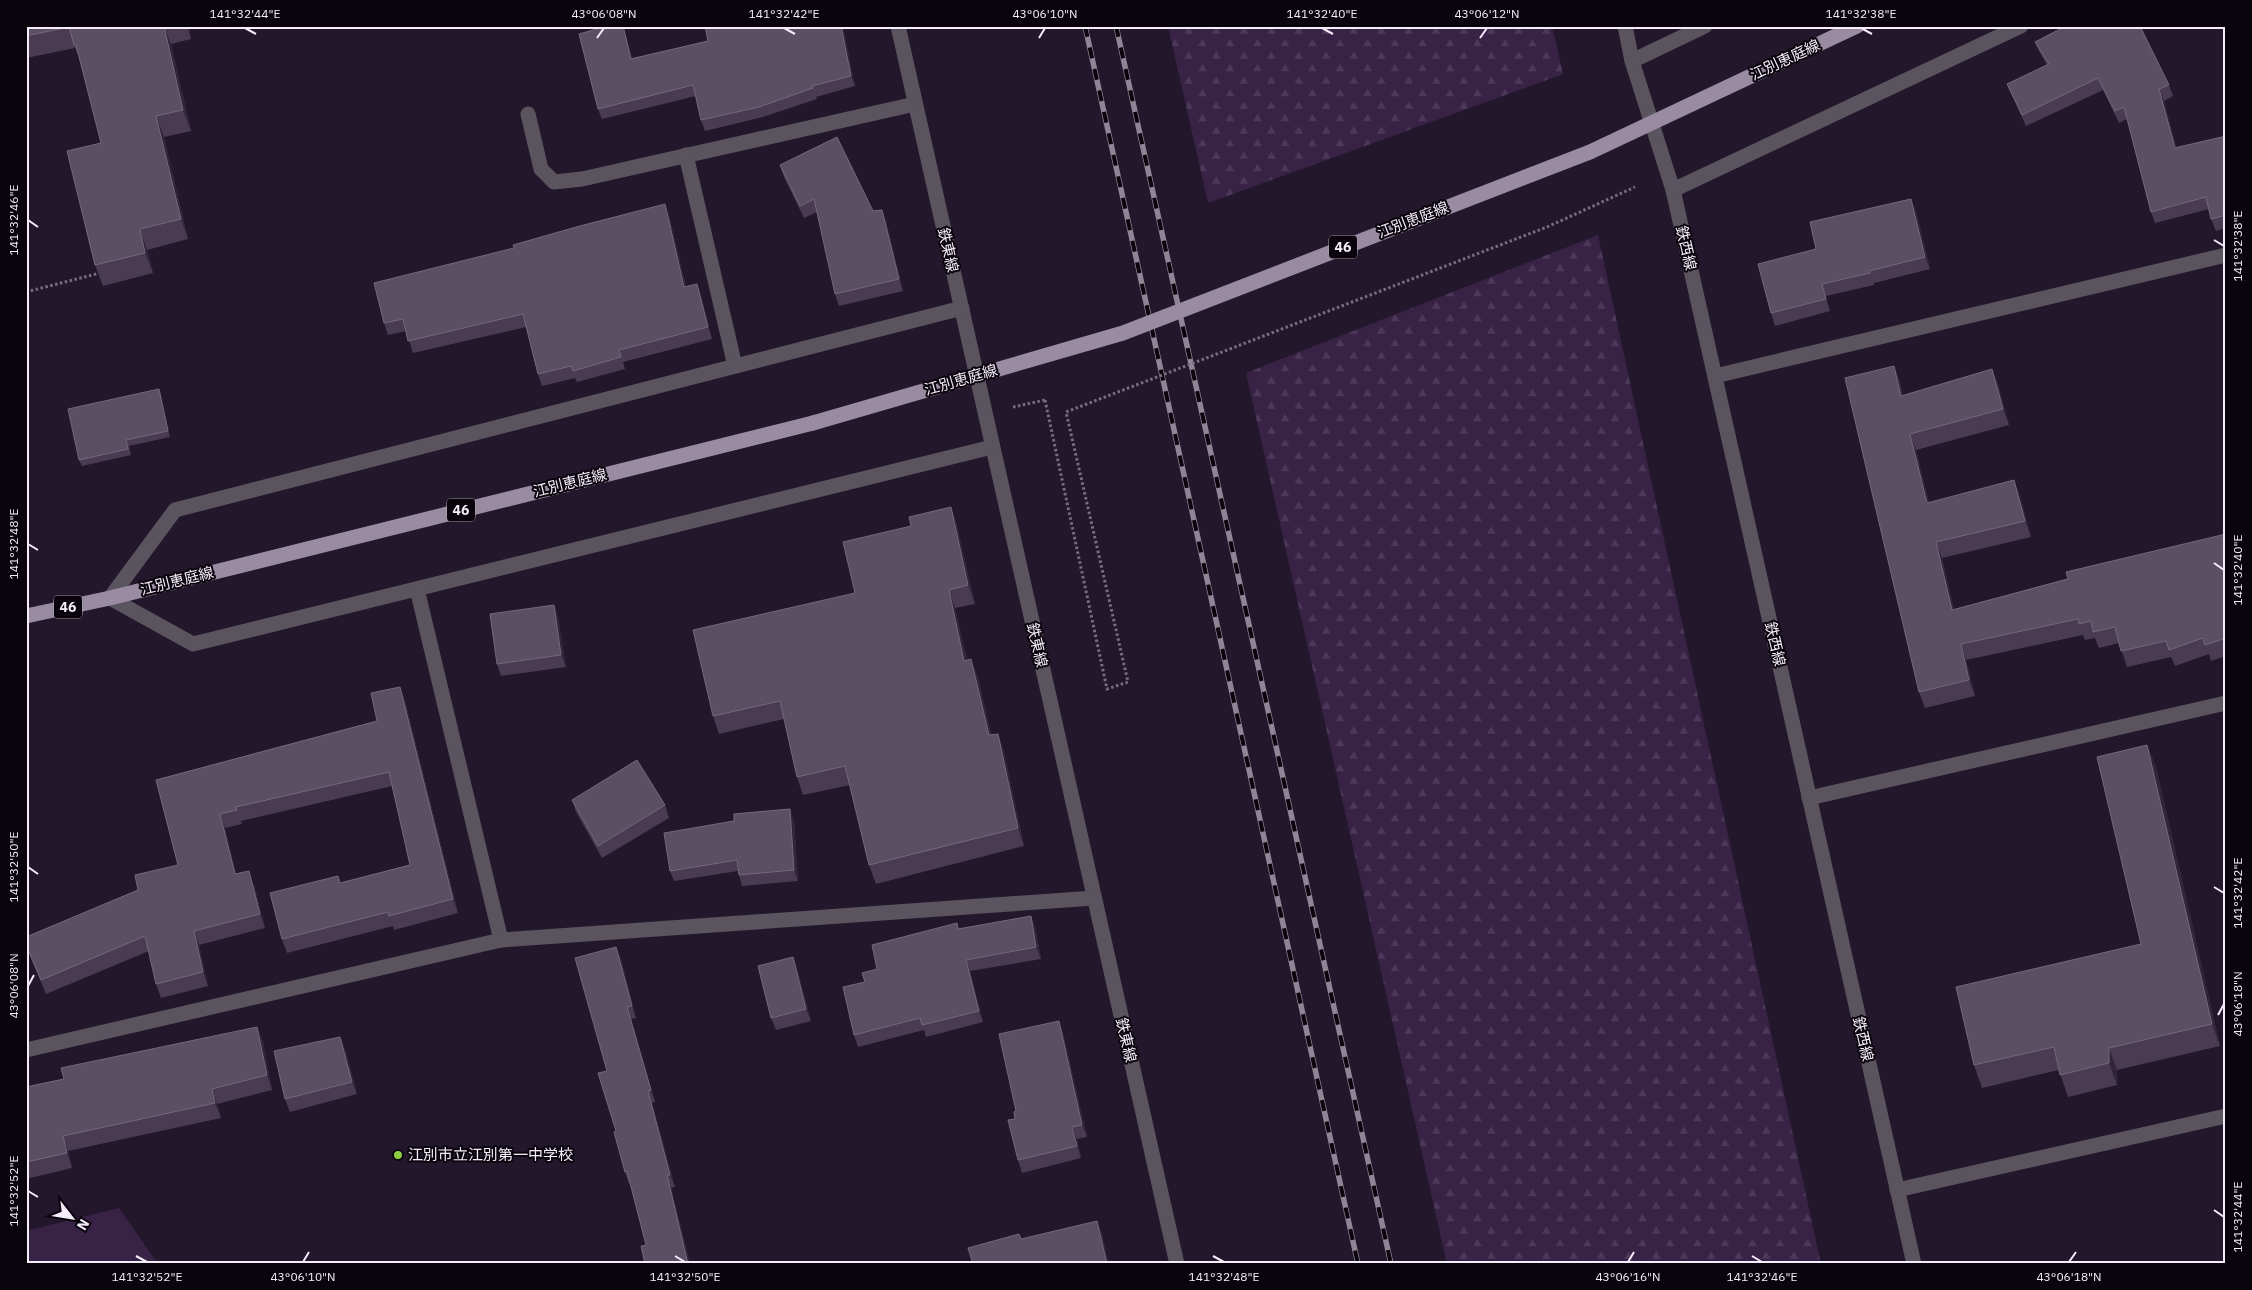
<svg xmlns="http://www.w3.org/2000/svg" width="2252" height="1290" viewBox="0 0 2252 1290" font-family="'IBM Plex Sans','Noto Sans JP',sans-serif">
	<defs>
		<pattern id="forest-firs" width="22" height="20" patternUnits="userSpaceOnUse" patternTransform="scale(1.25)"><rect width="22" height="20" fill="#382246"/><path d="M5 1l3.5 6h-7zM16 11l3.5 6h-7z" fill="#4c3858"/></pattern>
	</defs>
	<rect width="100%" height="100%" fill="#23172c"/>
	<g fill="url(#forest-firs)">
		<polygon points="1168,26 1552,26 1563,74 1208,203"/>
		<polygon points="1598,235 1821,1264 1447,1264 1246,373"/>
	</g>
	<polygon fill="#382246" points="119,1208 158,1264 26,1264 26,1231"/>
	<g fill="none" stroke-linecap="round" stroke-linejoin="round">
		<g stroke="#786e80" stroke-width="3" stroke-dasharray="2.5 2.5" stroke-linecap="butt">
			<polyline points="26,292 100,273"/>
			<polyline points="1013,407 1045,400"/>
		</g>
		<g stroke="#5a545f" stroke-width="15">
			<polyline points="898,26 1177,1264"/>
			<polyline points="1625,26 1632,61 1673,190 1914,1264"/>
			<polyline points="1632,61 1705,26"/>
			<polyline points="528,114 541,169 554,182 582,179 915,104"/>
			<polyline points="686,155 735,366"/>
			<polyline points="1673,190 2021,26"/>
			<polyline points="962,308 175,510 110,598 193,644 992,447"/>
			<polyline points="1715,376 2226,255"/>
			<polyline points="417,589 501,940"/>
			<polyline points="1809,798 2226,703"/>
			<polyline points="26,1050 501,940 1094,898"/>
			<polyline points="1897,1190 2226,1116"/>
		</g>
		<polyline stroke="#988ba2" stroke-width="15" points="26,616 110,598 813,423"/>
		<defs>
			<g id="rail">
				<polyline points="1085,26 1358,1264"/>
				<polyline points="1116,26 1391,1264"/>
			</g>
		</defs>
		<use href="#rail" stroke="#8f8597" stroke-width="5.5"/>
		<use href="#rail" stroke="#0a050d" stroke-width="4" stroke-dasharray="11" stroke-linecap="butt"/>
		<polyline stroke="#786e80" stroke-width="3" stroke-dasharray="2.5 2.5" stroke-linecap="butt" points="1045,400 1107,689 1128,682 1066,412 1547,227 1635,187"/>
		<polyline stroke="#988ba2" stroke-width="15" points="813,423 1123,333 1590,152 1857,26"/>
	</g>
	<g fill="#493c52">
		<polygon points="26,26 189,26 191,39 171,44 191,131 164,137 188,239 147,250 153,273 103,286 95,265 101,143 81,62 75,48 26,58"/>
		<polygon points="705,26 843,26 855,86 816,97 817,99 763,117 705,131 701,120 696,96 602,119 598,109 625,33 632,58 708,41"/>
		<polygon points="2035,42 2169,85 2173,96 2164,101 2176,147 2226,136 2226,228 2216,231 2211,219 2209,209 2155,223 2151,212 2127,119 2119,123 2103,90 2026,126 2012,95 2007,84 2047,65 2040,53"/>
		<polygon points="780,165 873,211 882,210 886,221 903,291 839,306 835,294 817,212 804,218 784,177"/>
		<polygon points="1916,211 1930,269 1874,283 1874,285 1826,296 1830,311 1775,326 1771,313 1816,249"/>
		<polygon points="669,216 686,287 697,284 701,296 712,339 623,362 625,369 577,382 575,378 542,386 538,374 526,327 413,353 406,331 388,335 384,323"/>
		<polygon points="1894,366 1900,382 1903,396 1992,369 1998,385 2009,425 1916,450 1929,503 2020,496 2031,537 1942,558 1954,610 2226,534 2226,656 2211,661 2209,654 2175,666 2171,657 2127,667 2119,643 2099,648 2095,638 2085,640 2083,635 1966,660 1975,696 1925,708 1919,692"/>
		<polygon points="159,389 161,396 170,437 129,446 131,455 82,466 79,460"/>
		<polygon points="951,507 957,526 975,604 955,608 967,660 978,677 991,735 998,734 1004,752 1024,846 876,884 869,865 850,785 803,795 797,777 784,719 719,734 713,716 855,593 911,526"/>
		<polygon points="554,605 558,617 566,667 501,676 497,664"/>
		<polygon points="400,687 405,701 458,913 394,930 393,926 287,953 282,939 340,883 410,865 392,786 241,821 242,824 225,828 236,874 254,885 265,928 199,945 208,986 161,998 156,984 149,951 46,994 26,946 138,890 178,865 156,780 377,721"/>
		<polygon points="2147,745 2156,767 2220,1046 2117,1070 2117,1085 2068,1097 2059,1070 1982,1088 1974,1065 2141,944"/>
		<polygon points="572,800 665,805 669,818 602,858 576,812"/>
		<polygon points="794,820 798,881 742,886 739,875 738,871 674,881 670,871"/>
		<polygon points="1031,916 1035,927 1041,959 970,971 983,1022 926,1037 924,1030 858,1047 854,1035 877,969 957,923 959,929"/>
		<polygon points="616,947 621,959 636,1018 631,1019 655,1102 652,1103 675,1187 671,1188 690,1264 645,1264 646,1245 630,1183 629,1184 625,1172 616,1131 607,1071"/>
		<polygon points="793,957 797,969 811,1021 776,1030 771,1018"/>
		<polygon points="257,1027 263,1042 272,1090 217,1104 221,1118 68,1151 72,1168 26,1179 26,1087 64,1079"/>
		<polygon points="1063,1033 1087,1137 1077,1139 1081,1158 1022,1173 1018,1160 1015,1119 1016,1111"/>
		<polygon points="340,1037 345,1049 357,1094 290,1112 285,1099"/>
	</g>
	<g fill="#32253b">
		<polygon points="164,26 171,44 191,131 183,110"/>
		<polygon points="187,26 189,26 191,39"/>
		<polygon points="623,26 625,33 635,69 631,59"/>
		<polygon points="841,26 843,26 855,86 851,76"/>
		<polygon points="2159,89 2164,101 2179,159 2175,148"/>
		<polygon points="156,116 164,137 188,239 181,219"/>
		<polygon points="1911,199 1916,211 1930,269 1925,257"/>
		<polygon points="665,204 669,216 689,299 684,287"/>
		<polygon points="882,210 886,221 903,291 899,279"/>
		<polygon points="140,229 147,250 153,273 145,253"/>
		<polygon points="697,284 701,296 712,339 708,327"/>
		<polygon points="1822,284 1826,296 1830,311 1826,299"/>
		<polygon points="1894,366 1900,382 1907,412 1901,396"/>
		<polygon points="1992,369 1998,385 2009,425 2003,409"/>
		<polygon points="159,389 161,396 170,437 168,431"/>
		<polygon points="1910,434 1916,450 1933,520 1927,503"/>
		<polygon points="2014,480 2020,496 2031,537 2025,521"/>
		<polygon points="951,507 957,526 975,604 968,585"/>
		<polygon points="1936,542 1942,558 1958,626 1952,610"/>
		<polygon points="949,590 955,608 971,679 964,661"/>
		<polygon points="554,605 558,617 566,667 561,655"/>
		<polygon points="1961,644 1966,660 1975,696 1969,680"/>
		<polygon points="971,659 978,677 996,753 989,735"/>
		<polygon points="400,687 405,701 458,913 453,899"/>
		<polygon points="998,734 1004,752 1024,846 1018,828"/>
		<polygon points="2147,745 2156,767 2220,1046 2212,1024"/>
		<polygon points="790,809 794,820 798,881 794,870"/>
		<polygon points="220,814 225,828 240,888 235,874"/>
		<polygon points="249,871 254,885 265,928 260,914"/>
		<polygon points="1031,916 1035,927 1041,959 1036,947"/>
		<polygon points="194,931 199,945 208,986 203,972"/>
		<polygon points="616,947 621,959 636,1018 632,1006"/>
		<polygon points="793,957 797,969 811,1021 806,1009"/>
		<polygon points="966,960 970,971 983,1022 979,1011"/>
		<polygon points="627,1007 631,1019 655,1102 651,1090"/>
		<polygon points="1059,1021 1063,1033 1087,1137 1082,1125"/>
		<polygon points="257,1027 263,1042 272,1090 267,1075"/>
		<polygon points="340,1037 345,1049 357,1094 352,1082"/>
		<polygon points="2109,1048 2117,1070 2117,1085 2109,1063"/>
		<polygon points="212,1089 217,1104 221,1118 215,1103"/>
		<polygon points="648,1091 652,1103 675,1187 670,1175"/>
		<polygon points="1072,1127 1077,1139 1081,1158 1077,1146"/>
		<polygon points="63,1136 68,1151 72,1168 67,1153"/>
		<polygon points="667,1175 671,1188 690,1264 688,1264"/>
		<polygon points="1097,1221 1102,1233 1109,1264 1107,1264"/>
	</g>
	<g fill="#5b4f64" stroke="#74687c">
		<polygon points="26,26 164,26 183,110 156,116 181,219 140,229 145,253 95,265 67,151 101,143 76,45 74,45 69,27 26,36"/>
		<polygon points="607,26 623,26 631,59 708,41 705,26 841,26 851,76 812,86 813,88 759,107 701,120 693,85 598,109 579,34"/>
		<polygon points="2066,26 2140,26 2169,85 2159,89 2175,148 2226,136 2226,215 2211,219 2206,197 2151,212 2124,107 2115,111 2098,78 2022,115 2007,84 2049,64 2035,42"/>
		<polygon points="837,137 873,211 882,210 899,279 835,294 814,199 800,206 780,165"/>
		<polygon points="1911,199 1925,257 1869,271 1870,273 1822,284 1826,299 1771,313 1758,264 1816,249 1810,222"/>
		<polygon points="665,204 684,287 697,284 708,327 619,350 621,357 573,371 571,366 538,374 523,314 408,341 403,319 384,323 374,283 514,248 513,245 576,227"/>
		<polygon points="1894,366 1901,396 1992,369 2003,409 1910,434 1927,503 2014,480 2025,521 1936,542 1952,610 2068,579 2066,572 2226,534 2226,638 2205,645 2203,638 2169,650 2166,641 2121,651 2115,627 2093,632 2091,621 2079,624 2078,619 1961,644 1969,680 1919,692 1845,378"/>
		<polygon points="159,389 168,431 126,440 128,449 79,460 68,409"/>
		<polygon points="951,507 968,585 949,590 964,661 971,659 989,735 998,734 1018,828 869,865 845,766 797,777 780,701 713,716 693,630 855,593 843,542 911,526 909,517"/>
		<polygon points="554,605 561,655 497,664 490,614"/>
		<polygon points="400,687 453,899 389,916 388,912 282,939 270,893 338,876 340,883 410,865 389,772 236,807 237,810 220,814 235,874 249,871 260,914 194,931 203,972 156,984 145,936 41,980 26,945 26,937 138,890 135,875 178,865 156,780 377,721 371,693"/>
		<polygon points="2147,745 2212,1024 2109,1048 2109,1063 2060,1075 2054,1047 1974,1065 1956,987 2141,944 2097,757"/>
		<polygon points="637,760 665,805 598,846 572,800"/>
		<polygon points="790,809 794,870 739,875 737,860 670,871 664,833 734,821 734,814"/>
		<polygon points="1031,916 1036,947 966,960 979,1011 922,1025 920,1018 854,1035 843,987 865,982 862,973 877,969 872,945 957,923 958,929"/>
		<polygon points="616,947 632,1006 627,1007 651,1090 648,1091 670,1175 667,1175 688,1264 645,1264 641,1246 646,1245 627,1171 625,1172 614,1132 616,1131 598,1073 607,1071 575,958"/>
		<polygon points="793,957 806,1009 771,1018 758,966"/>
		<polygon points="1059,1021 1082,1125 1072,1127 1077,1146 1018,1160 1008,1120 1015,1119 1014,1112 1016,1111 999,1034"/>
		<polygon points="257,1027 267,1075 212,1089 215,1103 63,1136 67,1153 26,1162 26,1087 64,1079 61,1068"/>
		<polygon points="340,1037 352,1082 285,1099 274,1051"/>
		<polygon points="1097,1221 1107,1264 973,1264 968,1248 1019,1234 1021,1239"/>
	</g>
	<path fill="none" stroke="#f5edfb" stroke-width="2" d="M 245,28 L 256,34M 784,28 L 795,34M 1322,28 L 1333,34M 1861,28 L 1872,34M 597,38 L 604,28M 1039,38 L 1045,28M 1480,38 L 1487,28M 28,220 L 38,227M 2214,240 L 2224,246M 28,544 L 38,550M 2214,563 L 2224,570M 28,867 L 38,874M 2214,887 L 2224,893M 28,986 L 34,975M 2218,1015 L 2224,1004M 28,1191 L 38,1197M 2214,1210 L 2224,1217M 136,1256 L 147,1262M 675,1256 L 685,1262M 1213,1256 L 1224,1262M 1752,1256 L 1762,1262M 303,1262 L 309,1252M 1628,1262 L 1634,1252M 2069,1262 L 2076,1252"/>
	<circle fill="#8ecd42" stroke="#0a050d" stroke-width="2" cx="398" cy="1155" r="5"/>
	<g text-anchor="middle" stroke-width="4" stroke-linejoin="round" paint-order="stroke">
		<g fill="#0a050d" stroke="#aea7b4" stroke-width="1">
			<rect x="1329" y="235.5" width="28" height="23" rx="4"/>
			<rect x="447" y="498.5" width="28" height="23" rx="4"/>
			<rect x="54" y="595.5" width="28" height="23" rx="4"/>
		</g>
		<g font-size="14" font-weight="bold" fill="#f5edfb">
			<text x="1343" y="252">46</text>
			<text x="461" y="515">46</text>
			<text x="68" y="612">46</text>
		</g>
		<g font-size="15" fill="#f5edfb" stroke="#0a050d">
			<text transform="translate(1785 60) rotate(-25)" y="5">江別恵庭線</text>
			<text transform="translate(1413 220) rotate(-21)" y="5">江別恵庭線</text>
			<text transform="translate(1686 248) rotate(77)" y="5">鉄西線</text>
			<text transform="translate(948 250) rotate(77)" y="5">鉄東線</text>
			<text transform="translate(961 380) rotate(-16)" y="5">江別恵庭線</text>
			<text transform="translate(570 483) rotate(-14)" y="5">江別恵庭線</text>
			<text transform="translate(177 581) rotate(-14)" y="5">江別恵庭線</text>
			<text transform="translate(1775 644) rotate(77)" y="5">鉄西線</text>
			<text transform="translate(1037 645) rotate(77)" y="5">鉄東線</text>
			<text transform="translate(1863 1039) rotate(77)" y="5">鉄西線</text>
			<text transform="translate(1126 1040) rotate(77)" y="5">鉄東線</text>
		</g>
		<g font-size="15" fill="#f5edfb" stroke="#0a050d" text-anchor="start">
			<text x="408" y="1160">江別市立江別第一中学校</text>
		</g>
	</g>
	<rect width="2252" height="1290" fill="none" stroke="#0a050d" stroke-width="55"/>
	<g transform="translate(72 1218) rotate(121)" stroke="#0a050d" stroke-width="4" paint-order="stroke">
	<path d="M0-4L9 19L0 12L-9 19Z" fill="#f5edfb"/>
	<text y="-8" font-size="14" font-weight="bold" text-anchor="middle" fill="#f5edfb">N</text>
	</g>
	<rect x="28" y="28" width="2196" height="1234" fill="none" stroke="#f5edfb" stroke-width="2"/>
	<g font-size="12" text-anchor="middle" fill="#f5edfb">
		<text x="245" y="18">141°32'44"E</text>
		<text x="604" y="18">43°06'08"N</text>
		<text x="784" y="18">141°32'42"E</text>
		<text x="1045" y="18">43°06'10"N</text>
		<text x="1322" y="18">141°32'40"E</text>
		<text x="1487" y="18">43°06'12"N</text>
		<text x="1861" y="18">141°32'38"E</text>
		<text transform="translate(14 220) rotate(-90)" y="4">141°32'46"E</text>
		<text transform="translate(2238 246) rotate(-90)" y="4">141°32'38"E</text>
		<text transform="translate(14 544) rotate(-90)" y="4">141°32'48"E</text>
		<text transform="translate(2238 570) rotate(-90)" y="4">141°32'40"E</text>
		<text transform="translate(14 867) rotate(-90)" y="4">141°32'50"E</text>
		<text transform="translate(2238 893) rotate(-90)" y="4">141°32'42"E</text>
		<text transform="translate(14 986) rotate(-90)" y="4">43°06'08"N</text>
		<text transform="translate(2238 1004) rotate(-90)" y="4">43°06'18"N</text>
		<text transform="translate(14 1191) rotate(-90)" y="4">141°32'52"E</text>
		<text transform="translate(2238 1217) rotate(-90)" y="4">141°32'44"E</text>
		<text x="147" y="1281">141°32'52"E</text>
		<text x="303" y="1281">43°06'10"N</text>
		<text x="685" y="1281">141°32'50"E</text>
		<text x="1224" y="1281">141°32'48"E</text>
		<text x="1628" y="1281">43°06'16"N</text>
		<text x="1762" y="1281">141°32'46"E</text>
		<text x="2069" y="1281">43°06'18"N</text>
	</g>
</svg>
